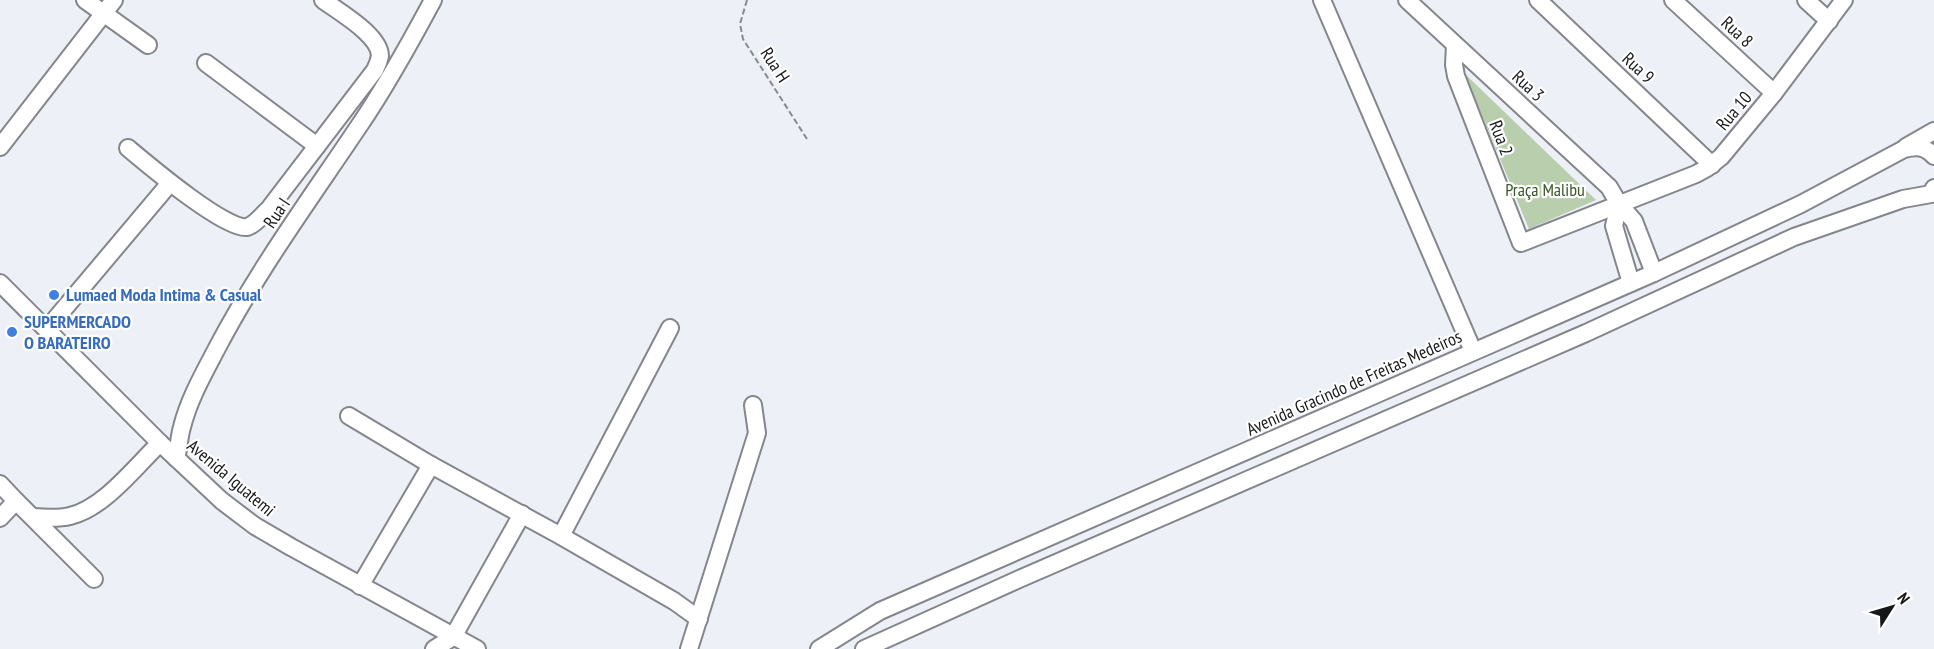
<svg xmlns="http://www.w3.org/2000/svg" width="1934" height="649" viewBox="0 0 1934 649" font-family="'PT Sans Narrow',sans-serif">
	<rect width="100%" height="100%" fill="#eef0f8"/>
	<polygon fill="#b8cead" points="1465,74 1596,200 1529,229"/>
	<g fill="none" stroke-linecap="round" stroke-linejoin="round">
		<defs>
			<g id="street">
				<polyline points="85,0 148,45"/>
				<polyline points="1322,0 1473,351"/>
				<polyline points="1407,0 1609,187 1619,204 1634,221 1654,273"/>
				<polyline points="1538,0 1712,165"/>
				<polyline points="1673,0 1774,93"/>
				<polyline points="1806,0 1829,21"/>
				<polyline points="1455,45 1454,65 1456,76 1521,243 1696,174 1707,168 1721,157 1774,93 1844,0"/>
				<polyline points="206,63 317,146"/>
				<polyline points="0,147 114,0"/>
				<polyline points="1906,147 1934,131"/>
				<path d="M 128,148 C 146,163 226,231 247,227 C 255,225 262,215 268,210 L 375,70 C 377,66 379,61 380,56 C 380,35 339,12 323,0"/>
				<polyline points="1619,204 1614,226 1631,283"/>
				<polyline points="0,283 160,443 222,501 255,526 291,547 477,649"/>
				<polyline points="47,329 170,183"/>
				<polyline points="349,416 431,465 561,536 674,601 699,619"/>
				<path d="M 176,458 C 179,448 179,437 182,427 C 189,399 204,373 217,348 C 258,270 310,199 359,126 C 387,85 410,43 433,0"/>
				<polyline points="0,484 16,501 0,518"/>
				<polyline points="16,501 94,579"/>
				<path d="M 33,517 C 45,518 58,519 70,516 C 104,508 135,467 160,443"/>
				<polyline points="561,536 670,328"/>
				<polyline points="360,586 431,465"/>
				<polyline points="434,649 453,637 522,514"/>
				<polyline points="689,649 757,433 753,405"/>
				<path d="M 819,649 L 880,611 L 1654,273 L 1801,204 L 1904,149 C 1917,146 1925,146 1934,156"/>
				<polyline points="864,649 1017,580 1586,333 1794,237 1903,199 1931,194 1934,188"/>
			</g>
		</defs>
		<use href="#street" stroke="#84868c" stroke-width="20"/>
		<polyline stroke="#888a8f" stroke-width="2" stroke-dasharray="6 3" stroke-linecap="butt" points="747,0 740,24 743,39 807,139"/>
		<use href="#street" stroke="#fff" stroke-width="16"/>
	</g>
	<g fill="#3f7fe0" stroke="#fff" stroke-width="2">
		<circle cx="54" cy="295" r="6"/>
		<circle cx="12" cy="332" r="6"/>
	</g>
	<g text-anchor="middle" stroke-width="4.5" stroke-linejoin="round" paint-order="stroke">
		<g font-size="18" fill="#161719" stroke="#fff">
			<text transform="translate(1737 32) rotate(43)" y="6">Rua 8</text>
			<text transform="translate(775 65) rotate(57)" y="6">Rua H</text>
			<text transform="translate(1638 68) rotate(43)" y="6">Rua 9</text>
			<text transform="translate(1528 86) rotate(43)" y="6">Rua 3</text>
			<text transform="translate(1734 111) rotate(-50)" y="6">Rua 10</text>
			<text transform="translate(1501 138) rotate(69)" y="6">Rua 2</text>
			<text transform="translate(277 213) rotate(-56)" y="6">Rua I</text>
			<text transform="translate(1354 383) rotate(-24)" y="6">Avenida Gracindo de Freitas Medeiros</text>
			<text transform="translate(231 478) rotate(40)" y="6">Avenida Iguatemi</text>
		</g>
		<g font-size="18" fill="#395726" stroke="#fff">
			<text x="1545" y="196">Praça Malibu</text>
		</g>
		<g font-size="18" font-weight="bold" fill="#366cbe" stroke="#fff" text-anchor="start">
			<text x="66" y="301">Lumaed Moda Intima &amp; Casual</text>
			<text x="24" y="328">SUPERMERCADO<tspan x="24" dy="21">O BARATEIRO</tspan></text>
		</g>
	</g>
	<g transform="translate(1892 607) rotate(53)" stroke="#ffffff" stroke-width="4.5" paint-order="stroke">
	<path d="M0-4.5L10 22L0 15L-10 22Z" fill="#161719"/>
	<text y="-9" font-size="16" font-weight="bold" text-anchor="middle" fill="#161719">N</text>
	</g>
</svg>
